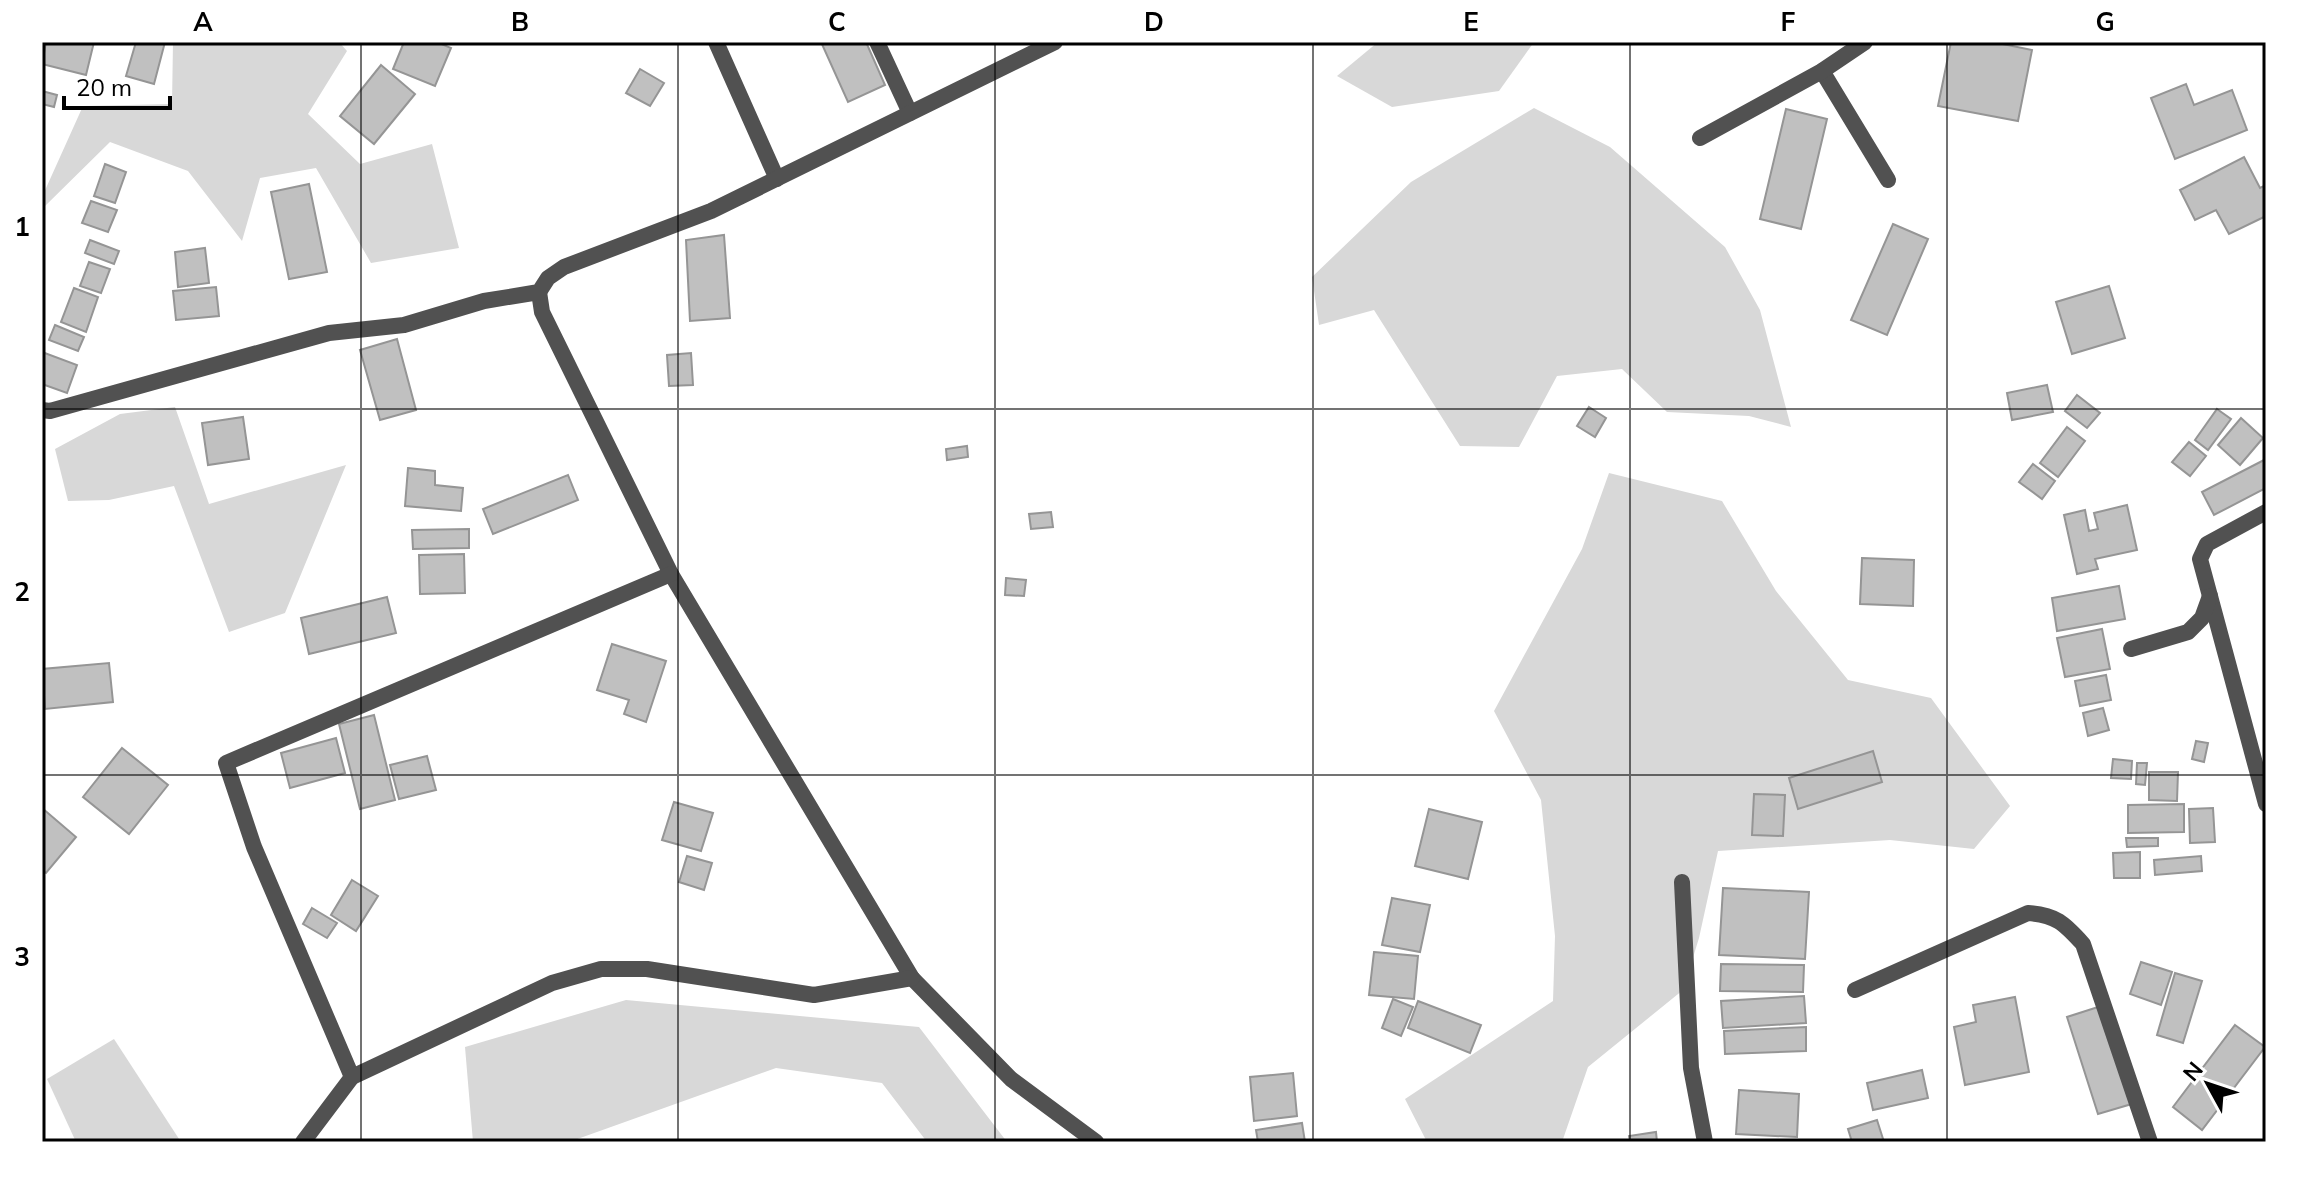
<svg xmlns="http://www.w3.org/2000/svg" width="2308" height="1184" viewBox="0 0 2308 1184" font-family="Mulish,sans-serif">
	<rect width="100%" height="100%" fill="#fff"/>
	<g fill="#d8d8d8">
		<polygon points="173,42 339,42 347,51 308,114 360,164 432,144 459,248 371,263 316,168 260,178 242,241 188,171 110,142 42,209 42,197 83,106 172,104"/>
		<polygon points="1378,42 1534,42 1499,91 1392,107 1337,76"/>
		<polygon points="1534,108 1610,147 1725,247 1760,310 1791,427 1749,416 1667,412 1622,369 1557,376 1519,447 1460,446 1374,310 1319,325 1312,277 1411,182"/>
		<polygon points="175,407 209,504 346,465 285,613 229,632 174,486 109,500 68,501 55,449 120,414"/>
		<polygon points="1609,473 1722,501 1776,591 1848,680 1931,698 2010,806 1974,849 1890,840 1718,851 1699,938 1683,990 1588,1067 1562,1142 1427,1142 1405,1099 1553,1001 1555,936 1541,800 1494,711 1582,549"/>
		<polygon points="626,1000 919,1027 1007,1142 927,1142 882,1083 776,1068 569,1142 473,1142 465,1047"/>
		<polygon points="114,1039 181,1142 76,1142 47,1079"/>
	</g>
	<g fill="#c0c0c0" stroke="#959595" stroke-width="2">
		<polygon points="46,42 94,42 86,75 42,64"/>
		<polygon points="136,42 165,42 154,84 126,76"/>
		<polygon points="404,42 437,42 451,48 435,86 393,69"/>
		<polygon points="821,42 866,42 885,85 848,102"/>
		<polygon points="1951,42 1993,42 2032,50 2018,121 1938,106"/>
		<polygon points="381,65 415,94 374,144 340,116"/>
		<polygon points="640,69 664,83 650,106 626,93"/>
		<polygon points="2186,84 2194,105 2232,90 2247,130 2175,159 2151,98"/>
		<polygon points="42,91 57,95 54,107 42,104"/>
		<polygon points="1786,109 1827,119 1801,229 1760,219"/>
		<polygon points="2244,157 2260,188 2266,185 2266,216 2229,234 2216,210 2195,220 2180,190"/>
		<polygon points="105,164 126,172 115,203 94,196"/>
		<polygon points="309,184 327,272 289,279 271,192"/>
		<polygon points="91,201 117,210 108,232 82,223"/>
		<polygon points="1893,224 1928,239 1887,335 1851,320"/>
		<polygon points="724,235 730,318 690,321 686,240"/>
		<polygon points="90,240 119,251 114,264 85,253"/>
		<polygon points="205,248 209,283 178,287 175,252"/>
		<polygon points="89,262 110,269 101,293 80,286"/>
		<polygon points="2109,286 2125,338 2072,354 2056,302"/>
		<polygon points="216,287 219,316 176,320 173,291"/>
		<polygon points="74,288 98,297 86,332 61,322"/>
		<polygon points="55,325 84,337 78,351 49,340"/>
		<polygon points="397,339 416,410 380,420 360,350"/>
		<polygon points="42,352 77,365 67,393 42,384"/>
		<polygon points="691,353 693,385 669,386 667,355"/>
		<polygon points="2047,385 2053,412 2012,420 2007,393"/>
		<polygon points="2077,395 2100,413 2087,428 2065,411"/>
		<polygon points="1589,407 1606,418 1595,437 1577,426"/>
		<polygon points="2217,409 2231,419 2208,450 2195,440"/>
		<polygon points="243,417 249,459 208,465 202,423"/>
		<polygon points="2241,418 2263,438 2240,465 2218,445"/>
		<polygon points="2067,427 2085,441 2058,477 2040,463"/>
		<polygon points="2189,442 2206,456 2190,476 2172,462"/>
		<polygon points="967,446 968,457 947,460 946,449"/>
		<polygon points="2266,459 2266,488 2214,515 2202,492"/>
		<polygon points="2033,464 2055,481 2042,499 2019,482"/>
		<polygon points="408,468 435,471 435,485 463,488 461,511 405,506"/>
		<polygon points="568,475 578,500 493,534 483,509"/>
		<polygon points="2127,505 2137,550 2095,559 2098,569 2077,574 2064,515 2085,510 2089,531 2098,529 2094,513"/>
		<polygon points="1051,512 1053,527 1031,529 1029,514"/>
		<polygon points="469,529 469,548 413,549 412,530"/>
		<polygon points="464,554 465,593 420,594 419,555"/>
		<polygon points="1862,558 1914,560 1913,606 1860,604"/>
		<polygon points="1006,578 1026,580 1024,596 1005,595"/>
		<polygon points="2119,586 2125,619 2057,631 2052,598"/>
		<polygon points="387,597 396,633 309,654 301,618"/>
		<polygon points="2102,629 2110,669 2065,677 2057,638"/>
		<polygon points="612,644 666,661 646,722 624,714 629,700 597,690"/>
		<polygon points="109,663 113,702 45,709 42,669"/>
		<polygon points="2106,675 2111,700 2080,706 2075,681"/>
		<polygon points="2103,708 2109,730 2088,736 2083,713"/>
		<polygon points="374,715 395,800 360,809 339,724"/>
		<polygon points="336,738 345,773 290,788 281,753"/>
		<polygon points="2196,741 2208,743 2204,762 2192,759"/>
		<polygon points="122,748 168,785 129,834 83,797"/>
		<polygon points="1873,751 1882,782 1798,809 1789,778"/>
		<polygon points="427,756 436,790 399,799 390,765"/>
		<polygon points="2113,759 2132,761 2131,779 2111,778"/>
		<polygon points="2137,763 2147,763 2145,785 2136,784"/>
		<polygon points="2149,772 2178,772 2177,801 2149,800"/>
		<polygon points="1754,794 1785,795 1783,836 1752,835"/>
		<polygon points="674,802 713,813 701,851 662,840"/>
		<polygon points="2184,804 2184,832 2128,833 2128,805"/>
		<polygon points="42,808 76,837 46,873 42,870"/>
		<polygon points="2213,808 2215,842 2190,843 2189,809"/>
		<polygon points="1429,809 1482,822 1468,879 1415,866"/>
		<polygon points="2126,838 2158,838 2158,846 2127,847"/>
		<polygon points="2140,852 2140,878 2114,878 2113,853"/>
		<polygon points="687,856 712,863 704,890 679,882"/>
		<polygon points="2201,856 2202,871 2155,875 2154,860"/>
		<polygon points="352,880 378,896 356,931 331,915"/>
		<polygon points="1723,888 1809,892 1805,959 1719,955"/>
		<polygon points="1392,898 1430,905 1420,952 1382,945"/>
		<polygon points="312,908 337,923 327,938 303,924"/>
		<polygon points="1374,952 1418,956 1414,999 1369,995"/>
		<polygon points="2141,962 2172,972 2161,1005 2130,994"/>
		<polygon points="1721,964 1804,965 1803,992 1720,991"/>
		<polygon points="2175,973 2202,981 2183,1043 2157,1035"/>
		<polygon points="1804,996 1806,1023 1723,1028 1721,1001"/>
		<polygon points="2015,997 2029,1072 1965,1085 1954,1027 1976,1022 1973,1005"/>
		<polygon points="1393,999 1413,1007 1401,1036 1382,1028"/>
		<polygon points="1418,1001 1481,1025 1470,1053 1408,1028"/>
		<polygon points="2098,1007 2135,1103 2098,1114 2067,1017"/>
		<polygon points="2235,1025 2265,1047 2202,1130 2173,1107"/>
		<polygon points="1806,1027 1806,1051 1725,1054 1724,1031"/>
		<polygon points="1922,1070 1928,1098 1873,1110 1867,1083"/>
		<polygon points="1293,1073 1297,1116 1254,1121 1250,1077"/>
		<polygon points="1739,1090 1799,1094 1797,1137 1736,1134"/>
		<polygon points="1877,1120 1884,1142 1852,1142 1848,1129"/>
		<polygon points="1302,1123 1305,1142 1258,1142 1256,1130"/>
		<polygon points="1656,1132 1657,1142 1630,1142 1629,1136"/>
	</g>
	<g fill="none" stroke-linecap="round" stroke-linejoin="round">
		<g stroke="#515151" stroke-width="16">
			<polyline points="716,42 777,179"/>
			<polyline points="877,42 910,113"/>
			<polyline points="1822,71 1888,180"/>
			<polyline points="1700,138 1822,71 1865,42"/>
			<polyline points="539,292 542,312 671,574 912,978 1011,1079 1096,1142"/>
			<polyline points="42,410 50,411 329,333 404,325 484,301 539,292 548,278 564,267 711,211 1055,42"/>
			<polyline points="2266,512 2207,544 2200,559 2266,804"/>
			<polyline points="2131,649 2188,632 2202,618 2210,596"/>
			<polyline points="1682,882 1691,1068 1705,1142"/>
			<path d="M 1855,990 L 2028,913 C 2056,915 2064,923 2083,944 L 2150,1142"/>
			<polyline points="352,1077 254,847 226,763 671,574"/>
			<polyline points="303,1142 352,1077 552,983 601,969 647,969 814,995 912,978"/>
		</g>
	</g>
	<path fill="none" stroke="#000" stroke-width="2" stroke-opacity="0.55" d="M 361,42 L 361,1142M 678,42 L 678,1142M 995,42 L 995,1142M 1313,42 L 1313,1142M 1630,42 L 1630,1142M 1947,42 L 1947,1142M 42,409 L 2266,409M 42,775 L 2266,775"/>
	<rect width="2308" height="1184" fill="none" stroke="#ffffff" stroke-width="88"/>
	<g transform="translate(2208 1084) rotate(310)" stroke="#ffffff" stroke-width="6" paint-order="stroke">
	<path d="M0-6L14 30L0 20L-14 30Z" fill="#000000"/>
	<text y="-12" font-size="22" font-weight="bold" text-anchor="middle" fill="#000000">N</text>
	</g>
	<path d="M64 96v12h106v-12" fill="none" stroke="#000000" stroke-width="4"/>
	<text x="76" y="96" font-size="24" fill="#000000" stroke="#ffffff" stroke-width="6" paint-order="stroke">20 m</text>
	<rect x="44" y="44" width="2220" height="1096" fill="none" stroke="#000" stroke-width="3"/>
	<g font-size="26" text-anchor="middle" font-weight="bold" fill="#000">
		<text x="203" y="31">A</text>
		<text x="520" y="31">B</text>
		<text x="837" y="31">C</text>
		<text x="1154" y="31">D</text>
		<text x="1471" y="31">E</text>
		<text x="1788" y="31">F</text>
		<text x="2105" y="31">G</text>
		<text x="22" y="236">1</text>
		<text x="22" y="601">2</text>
		<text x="22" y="966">3</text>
	</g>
</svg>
